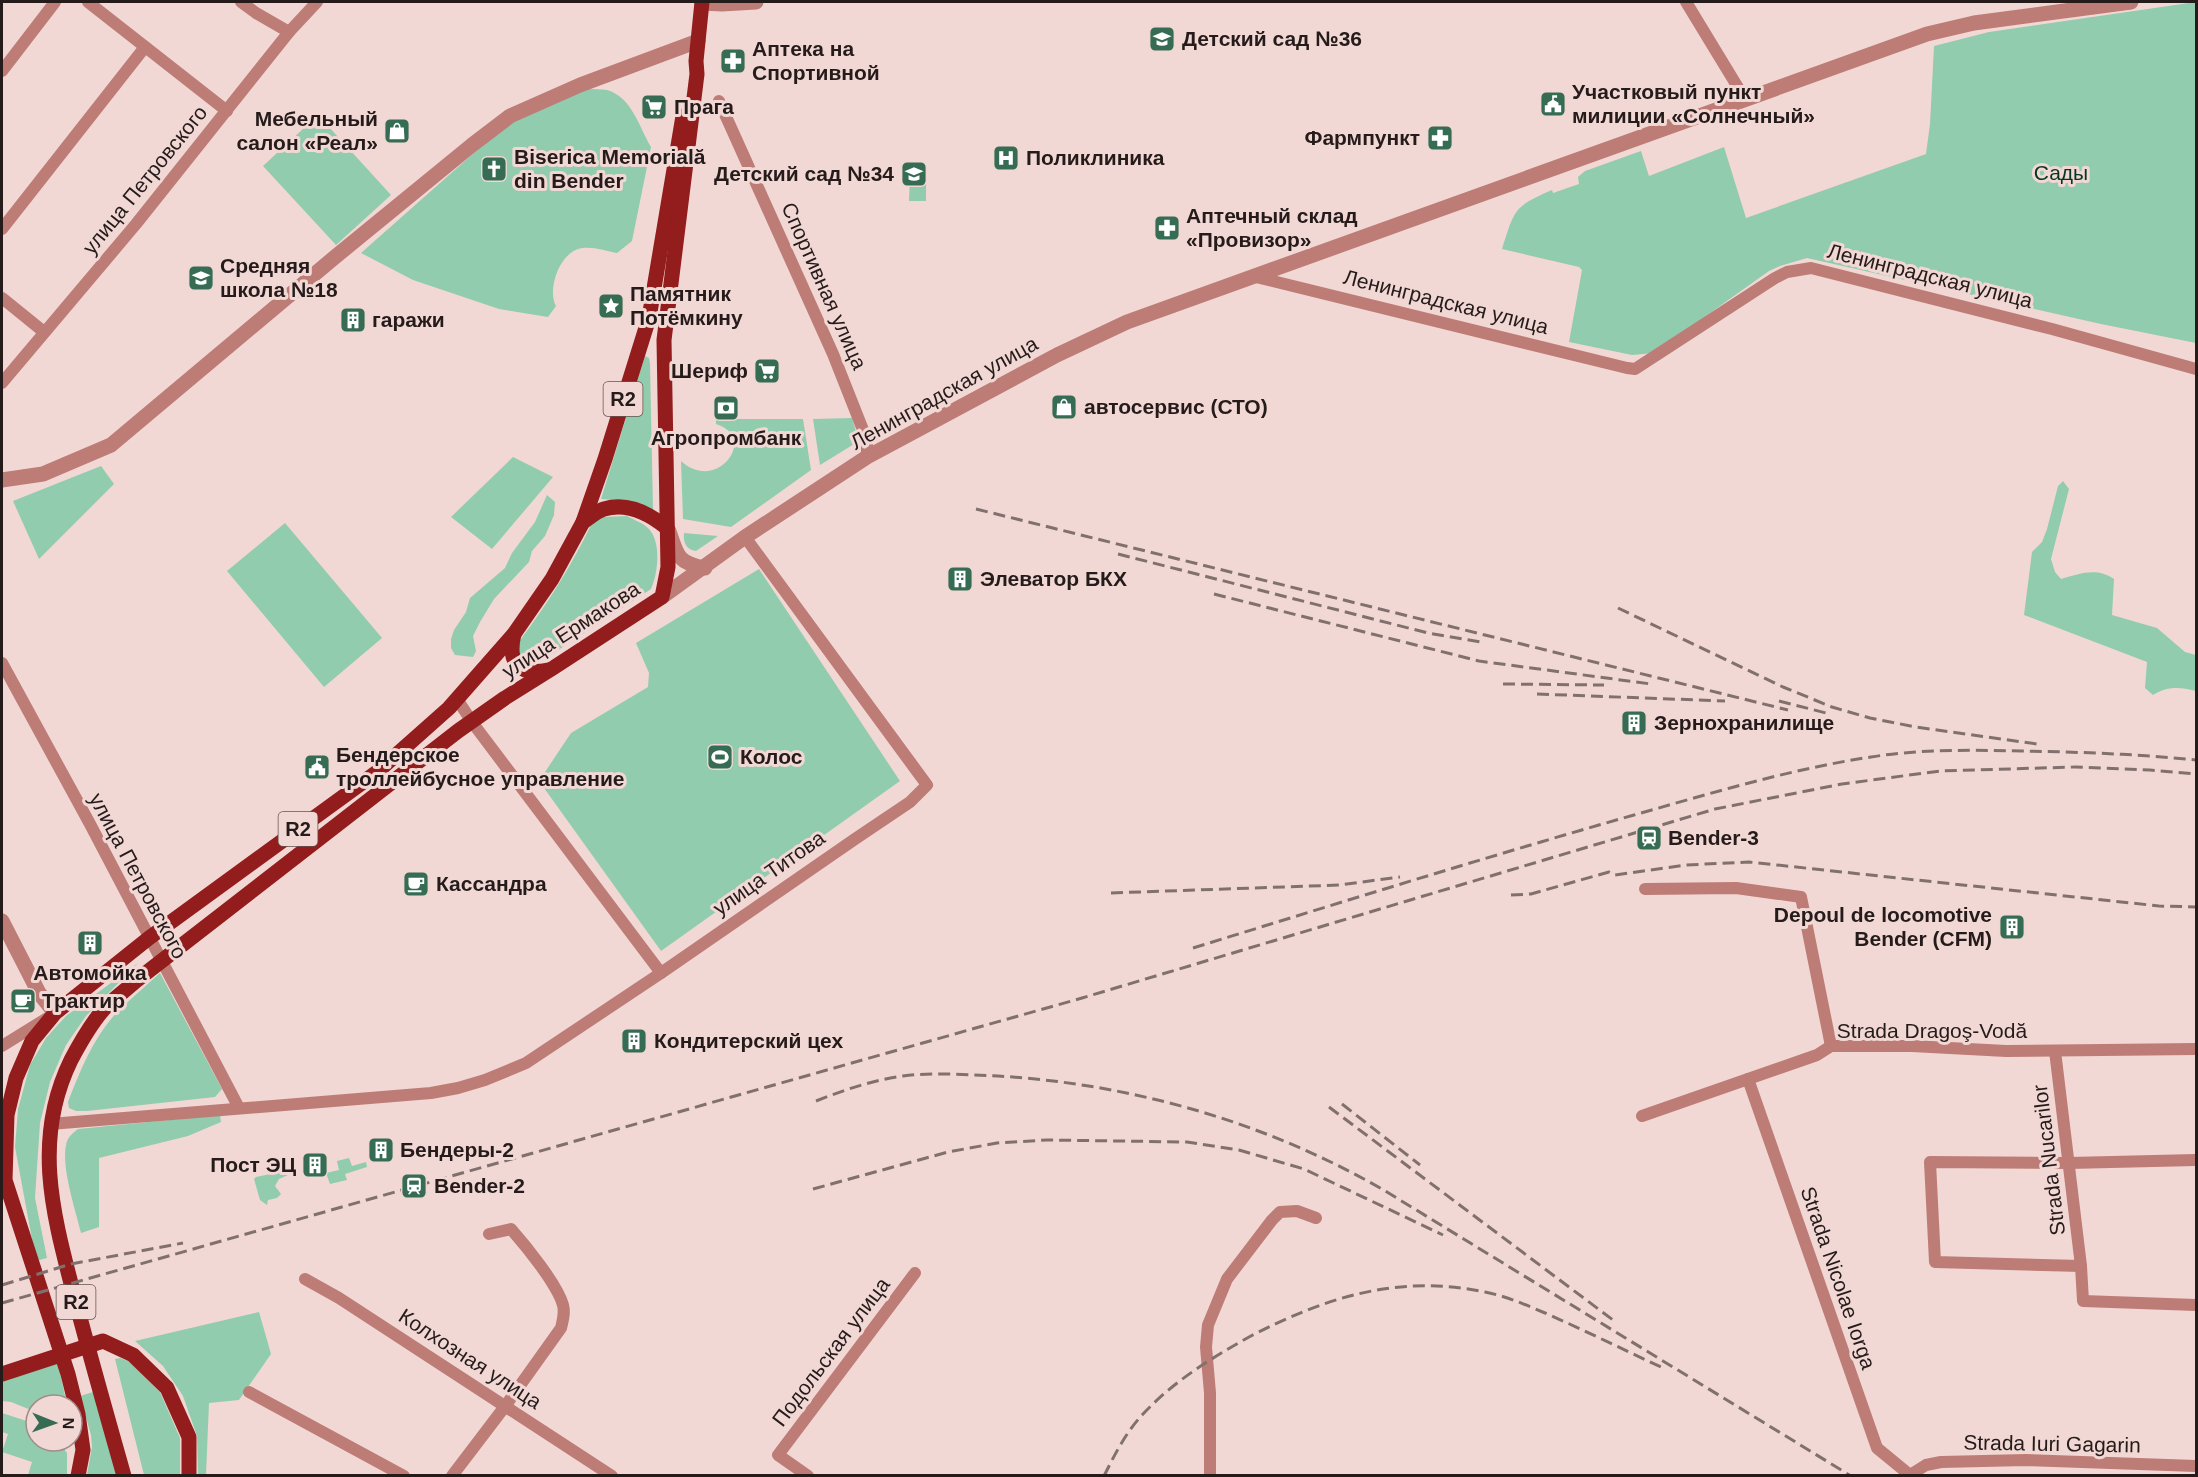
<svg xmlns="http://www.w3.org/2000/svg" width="2198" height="1477" viewBox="0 0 2198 1477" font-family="Helvetica,sans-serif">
	<rect width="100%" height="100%" fill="#f2d8d4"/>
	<g fill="#91ccaf">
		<path d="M 2196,2 L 2196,343 L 2101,324 L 1807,258 L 1780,266 L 1769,271 L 1654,353 L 1632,355 L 1569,342 L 1582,270 L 1579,267 L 1502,249 C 1515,209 1513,207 1552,190 L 1553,193 L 1579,184 L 1578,177 L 1585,171 L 1641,151 L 1649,176 L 1724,147 L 1746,218 L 1926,154 L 1930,124 L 1934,46 L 1989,32 Z"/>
		<path d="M 588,89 C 594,89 601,89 607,90 C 632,97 639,127 651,147 L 632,241 L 617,253 C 606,251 589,245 578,249 C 559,255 547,290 556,306 L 548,317 L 499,309 L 413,280 L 361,253 L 510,121 Z"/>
		<polygon points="318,115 391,195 336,245 263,166"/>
		<polygon points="910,175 926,176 926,201 909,201"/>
		<polygon points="645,356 649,358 650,364 653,510 651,511 614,500 601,499"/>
		<polygon points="852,418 859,441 820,465 813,419"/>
		<path d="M 716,419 L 803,419 L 811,470 L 731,527 L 683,519 L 681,461 C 717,494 759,437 716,424 Z"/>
		<polygon points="513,457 553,477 492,549 451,517"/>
		<polygon points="101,466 114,484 39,559 13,501"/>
		<path d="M 2063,481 L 2069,489 L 2051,559 L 2055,572 L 2061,579 C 2080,574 2096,567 2114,579 L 2112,615 L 2157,628 L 2185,652 L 2196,655 L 2196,691 C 2179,687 2168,686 2153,695 L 2145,688 L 2147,662 L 2024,615 L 2032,552 L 2042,542 L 2047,529 L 2058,486 Z"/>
		<polygon points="547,495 555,502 554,515 545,536 532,551 529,562 494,599 480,622 473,636 476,651 473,657 455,655 451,648 451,639 454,630 466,612 470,598 505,568 512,553 535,522"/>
		<path d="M 627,516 C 634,520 643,523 648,528 C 662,541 658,574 651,589 L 540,662 L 527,662 L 520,655 L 518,643 C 548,603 571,567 593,521 L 603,517 Z"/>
		<polygon points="285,523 382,638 324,687 227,571"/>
		<path d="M 684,533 L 718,536 L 696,551 C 686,550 683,542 684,533 Z"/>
		<polygon points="759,569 900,781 661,951 539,781 571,733 648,687 649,673 636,643"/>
		<polygon points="138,963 86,1016 66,1045 50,1082 40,1123 35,1198 47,1258 36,1261 15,1147 18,1109 30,1065 46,1038 66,1016"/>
		<path d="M 160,973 L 222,1089 L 215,1097 L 87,1111 L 76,1111 L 69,1108 L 68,1102 C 81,1068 95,1034 121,1008 C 134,996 147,985 160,973 Z"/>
		<path d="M 220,1115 L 221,1122 L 188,1136 L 99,1158 L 99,1227 L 81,1233 C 76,1211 58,1159 68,1139 C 70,1135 74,1132 78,1129 Z"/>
		<polygon points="349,1158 352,1166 366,1162 367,1167 345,1174 347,1180 330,1184 326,1173 339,1170 337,1161"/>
		<polygon points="285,1171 288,1172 288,1175 279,1179 275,1186 281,1194 277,1198 268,1200 267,1205 260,1200 254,1179 256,1177"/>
		<polygon points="259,1312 271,1354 239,1400 209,1403 206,1475 198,1475 197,1436 183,1396 163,1366 135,1341"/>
		<polygon points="120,1358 130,1362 160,1392 180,1438 180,1475 144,1475 115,1359"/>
		<polygon points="58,1363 67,1405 36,1405 36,1412 11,1402 2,1401 2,1380"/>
		<polygon points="93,1392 119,1475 87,1475 92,1447 91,1435 80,1396"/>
		<polygon points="2,1413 36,1424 36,1441 58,1441 67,1453 67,1475 28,1475 32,1462 2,1452 8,1434 2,1432"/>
	</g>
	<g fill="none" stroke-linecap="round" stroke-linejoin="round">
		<g stroke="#bd7d76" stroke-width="12">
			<polyline points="88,2 227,111"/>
			<polyline points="241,2 256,13 289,32"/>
			<polyline points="1686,2 1745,99"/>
			<polyline points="2,71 55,2"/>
			<polyline points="719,101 833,354 867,440 867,457"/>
			<polyline points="2,229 145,47"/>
			<polyline points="1256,277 1627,368 1635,369 1775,278 1787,272 1811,268 2052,329 2196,369"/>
			<polyline points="2,298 44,332"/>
			<polyline points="2,383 136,224 289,32 317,2"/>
			<polyline points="2,663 90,824 239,1108"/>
			<polyline points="457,699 472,722 661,973 855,839 910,802 927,785 745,537"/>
			<polyline points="1645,889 1736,888 1801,897 1831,1046"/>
			<polyline points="2,1046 49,1017"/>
			<polyline points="2055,1051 2081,1266 2083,1301 2196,1305"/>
			<polyline points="1748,1079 1877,1448 1911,1476"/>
			<polyline points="1642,1116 1817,1055 1831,1046 1912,1046 2006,1051 2196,1049"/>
			<polyline points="50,1124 431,1093 458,1088 485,1080 526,1063 661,973"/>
			<polyline points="2081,1266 1935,1262 1930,1162 2069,1163 2196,1160"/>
			<polyline points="305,1279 339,1298 612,1476"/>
			<polyline points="249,1392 404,1476"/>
			<polyline points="1910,1475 1926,1465 1941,1462 2026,1460 2196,1466"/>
			<path d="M 452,1476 L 506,1405 L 561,1328 C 563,1320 565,1313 563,1305 C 557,1284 526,1246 511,1229 L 489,1234"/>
			<polyline points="808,1476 778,1455 915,1273"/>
			<polyline points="1210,1476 1210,1393 1206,1347 1208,1325 1227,1279 1272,1220 1280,1212 1297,1211 1316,1218"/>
		</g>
		<g stroke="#bd7d76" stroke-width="15">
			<polyline points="702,3 722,4 756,2"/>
			<polyline points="2,480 43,474 111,445 335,257 472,145 510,116 580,85 698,41"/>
			<path d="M 669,531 C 677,556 678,563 705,568"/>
			<polyline points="662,597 745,537 867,457 1057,355 1127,322 1927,34 1974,23 2131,2"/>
			<polyline points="2,921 39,993 55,1013"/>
		</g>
		<g stroke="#931c1d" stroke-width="15">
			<path d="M 583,522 C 589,518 597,511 604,509 C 627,502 650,514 667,528"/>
			<path d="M 514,634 C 507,663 519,676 548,670"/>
			<polyline points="2,1374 103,1341 133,1355 167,1388 189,1437 189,1476"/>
			<polyline points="78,1476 83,1450 78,1414 68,1374 5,1180 7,1115 16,1078 32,1041 55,1013 149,938 377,772 449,708 514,634 552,579 583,522 605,459 649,318 683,116"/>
			<path d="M 124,1476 C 107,1416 90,1356 74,1295 C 53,1214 32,1140 71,1060 C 80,1043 90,1025 103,1010 C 113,999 126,990 137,980 L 458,731 L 505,698 L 553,668 L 662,597 L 668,567 L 664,340 L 697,74 L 696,61 L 702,2"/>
		</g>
		<g stroke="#81716e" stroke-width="3" stroke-dasharray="12 6" stroke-linecap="butt">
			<polyline points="976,509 1788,710"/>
			<polyline points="1118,554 1428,633 1481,642"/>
			<polyline points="1214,594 1479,661 1651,684"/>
			<polyline points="1618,608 1783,687 1832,707 1870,718 1916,727 2037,744"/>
			<polyline points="1503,684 1604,685"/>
			<polyline points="1537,694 1725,701"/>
			<polyline points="1779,701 1826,713"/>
			<polyline points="1111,893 1339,885 1400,877"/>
			<polyline points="1511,895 1531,894 1609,872 1615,875 1686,865 1749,862 2159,906 2196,907"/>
			<path d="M 1193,948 C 1339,903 1486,857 1634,815 C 1712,793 1791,769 1871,757 C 1920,749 1970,750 2021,751 C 2079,752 2138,754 2196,760"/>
			<path d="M 816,1101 C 844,1090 873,1080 903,1076 C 934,1072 967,1075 998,1076 C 1132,1084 1265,1122 1382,1189 L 1851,1476"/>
			<polyline points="1342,1104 1420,1165"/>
			<polyline points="1329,1107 1613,1320"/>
			<polyline points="813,1189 948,1152 997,1143 1047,1140 1187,1142 1239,1150 1304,1169 1443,1235"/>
			<polyline points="2,1285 71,1264 183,1243"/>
			<polyline points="2,1303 1082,998 1715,809 1842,784 1940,771 2075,767 2150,770 2196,774"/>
			<path d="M 1104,1476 C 1115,1454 1126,1432 1143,1414 C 1174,1381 1210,1359 1249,1337 C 1326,1297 1398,1274 1485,1292 C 1506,1296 1526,1305 1545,1313 C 1584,1330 1622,1349 1661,1367"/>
		</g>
	</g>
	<defs>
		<symbol id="school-square" viewBox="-11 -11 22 22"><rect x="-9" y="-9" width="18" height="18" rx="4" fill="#356c53" stroke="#f2d8d4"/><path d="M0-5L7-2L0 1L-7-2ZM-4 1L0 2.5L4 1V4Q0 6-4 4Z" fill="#fff"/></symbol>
		<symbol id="pharmacy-square" viewBox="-11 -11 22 22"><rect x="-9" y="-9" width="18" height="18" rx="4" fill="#356c53" stroke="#f2d8d4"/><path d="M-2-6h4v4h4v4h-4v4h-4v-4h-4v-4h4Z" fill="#fff"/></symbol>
		<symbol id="civic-square" viewBox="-11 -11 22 22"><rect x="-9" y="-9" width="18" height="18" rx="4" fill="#356c53" stroke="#f2d8d4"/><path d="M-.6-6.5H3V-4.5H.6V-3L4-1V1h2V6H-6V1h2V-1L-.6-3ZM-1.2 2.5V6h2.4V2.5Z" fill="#fff"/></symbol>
		<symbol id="supermarket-square" viewBox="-11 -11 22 22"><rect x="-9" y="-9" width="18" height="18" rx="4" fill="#356c53" stroke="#f2d8d4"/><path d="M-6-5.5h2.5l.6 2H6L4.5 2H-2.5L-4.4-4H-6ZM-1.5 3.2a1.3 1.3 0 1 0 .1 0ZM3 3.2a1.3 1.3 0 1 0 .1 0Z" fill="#fff"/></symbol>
		<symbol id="shop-square" viewBox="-11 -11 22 22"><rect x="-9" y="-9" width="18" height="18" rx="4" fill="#356c53" stroke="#f2d8d4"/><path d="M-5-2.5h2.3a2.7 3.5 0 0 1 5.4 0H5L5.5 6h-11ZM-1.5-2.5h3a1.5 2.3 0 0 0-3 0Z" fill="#fff"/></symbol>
		<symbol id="hospital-square" viewBox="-11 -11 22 22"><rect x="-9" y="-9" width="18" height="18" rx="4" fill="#356c53" stroke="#f2d8d4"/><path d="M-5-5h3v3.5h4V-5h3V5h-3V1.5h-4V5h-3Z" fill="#fff"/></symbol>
		<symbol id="church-square" viewBox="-11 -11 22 22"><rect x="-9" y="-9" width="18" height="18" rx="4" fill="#356c53" stroke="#f2d8d4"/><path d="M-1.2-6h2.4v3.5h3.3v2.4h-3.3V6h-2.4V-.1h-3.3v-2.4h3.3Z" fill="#fff"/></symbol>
		<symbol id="sight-square" viewBox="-11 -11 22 22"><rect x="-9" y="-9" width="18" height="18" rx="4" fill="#356c53" stroke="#f2d8d4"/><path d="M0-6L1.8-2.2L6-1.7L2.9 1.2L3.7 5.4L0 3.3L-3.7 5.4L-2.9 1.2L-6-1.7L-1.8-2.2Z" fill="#fff"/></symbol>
		<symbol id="building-square" viewBox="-11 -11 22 22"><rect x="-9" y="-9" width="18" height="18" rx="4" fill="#356c53" stroke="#f2d8d4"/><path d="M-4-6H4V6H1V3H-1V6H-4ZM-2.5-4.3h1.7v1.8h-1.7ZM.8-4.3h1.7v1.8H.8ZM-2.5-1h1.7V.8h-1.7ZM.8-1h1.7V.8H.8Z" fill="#fff"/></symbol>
		<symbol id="bank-square" viewBox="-11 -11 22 22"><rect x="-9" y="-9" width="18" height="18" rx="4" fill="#356c53" stroke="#f2d8d4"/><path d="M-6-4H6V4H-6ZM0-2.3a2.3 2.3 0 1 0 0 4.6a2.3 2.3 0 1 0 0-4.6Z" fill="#fff"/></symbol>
		<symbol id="stadium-square" viewBox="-11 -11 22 22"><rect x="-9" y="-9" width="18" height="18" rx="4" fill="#356c53" stroke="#f2d8d4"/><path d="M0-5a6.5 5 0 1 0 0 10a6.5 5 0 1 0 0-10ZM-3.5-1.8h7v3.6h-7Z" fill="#fff"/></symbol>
		<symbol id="station-square" viewBox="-11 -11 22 22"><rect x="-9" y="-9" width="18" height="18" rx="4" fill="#356c53" stroke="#f2d8d4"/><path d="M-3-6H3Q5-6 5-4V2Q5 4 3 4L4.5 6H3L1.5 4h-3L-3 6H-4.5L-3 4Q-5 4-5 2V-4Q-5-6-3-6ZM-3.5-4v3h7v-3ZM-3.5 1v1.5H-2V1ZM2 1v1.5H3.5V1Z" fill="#fff"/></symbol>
		<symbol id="cafe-square" viewBox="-11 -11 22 22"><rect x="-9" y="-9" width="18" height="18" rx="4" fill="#356c53" stroke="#f2d8d4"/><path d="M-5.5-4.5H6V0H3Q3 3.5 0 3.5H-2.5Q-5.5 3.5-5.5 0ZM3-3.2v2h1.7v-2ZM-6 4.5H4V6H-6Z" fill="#fff"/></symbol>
	</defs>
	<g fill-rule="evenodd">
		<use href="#school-square" x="1147" y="24" width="30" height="30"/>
		<use href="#pharmacy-square" x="718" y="46" width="30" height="30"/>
		<use href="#civic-square" x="1538" y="89" width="30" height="30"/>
		<use href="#supermarket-square" x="639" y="92" width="30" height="30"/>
		<use href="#shop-square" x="382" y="116" width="30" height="30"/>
		<use href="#pharmacy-square" x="1425" y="123" width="30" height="30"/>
		<use href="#hospital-square" x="991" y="143" width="30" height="30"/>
		<use href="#church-square" x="479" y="154" width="30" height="30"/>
		<use href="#school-square" x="899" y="159" width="30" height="30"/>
		<use href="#pharmacy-square" x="1152" y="213" width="30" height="30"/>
		<use href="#school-square" x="186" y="263" width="30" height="30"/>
		<use href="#sight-square" x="596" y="291" width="30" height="30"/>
		<use href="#building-square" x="338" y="305" width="30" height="30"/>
		<use href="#supermarket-square" x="752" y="356" width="30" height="30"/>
		<use href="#shop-square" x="1049" y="392" width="30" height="30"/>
		<use href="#bank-square" x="711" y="393" width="30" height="30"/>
		<use href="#building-square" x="945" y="564" width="30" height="30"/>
		<use href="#building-square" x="1619" y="708" width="30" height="30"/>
		<use href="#stadium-square" x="705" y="742" width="30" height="30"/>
		<use href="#civic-square" x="302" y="752" width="30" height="30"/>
		<use href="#station-square" x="1634" y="823" width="30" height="30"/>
		<use href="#cafe-square" x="401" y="869" width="30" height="30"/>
		<use href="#building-square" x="1997" y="912" width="30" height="30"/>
		<use href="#building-square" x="75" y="928" width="30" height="30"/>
		<use href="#cafe-square" x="8" y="986" width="30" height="30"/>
		<use href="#building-square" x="619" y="1026" width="30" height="30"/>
		<use href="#building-square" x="366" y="1135" width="30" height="30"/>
		<use href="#building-square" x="300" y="1150" width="30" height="30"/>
		<use href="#station-square" x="399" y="1171" width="30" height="30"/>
	</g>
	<g text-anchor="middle" stroke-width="6" stroke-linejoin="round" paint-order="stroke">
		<g fill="#f2d8d4" stroke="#625452" stroke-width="1.5">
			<rect x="603.5" y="382" width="39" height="34" rx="4.5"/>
			<rect x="278.5" y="812" width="39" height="34" rx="4.5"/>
			<rect x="56.5" y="1285" width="39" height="34" rx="4.5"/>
		</g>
		<g font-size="20" font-weight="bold" fill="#241b1a">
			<text x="623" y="406">R2</text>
			<text x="298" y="836">R2</text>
			<text x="76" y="1309">R2</text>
		</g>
		<g font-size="21" font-weight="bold" fill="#241b1a" stroke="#f2d8d4" text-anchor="start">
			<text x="1182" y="46">Детский сад №36</text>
			<text x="752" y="56">Аптека на<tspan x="752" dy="24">Спортивной</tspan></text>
			<text x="1572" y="99">Участковый пункт<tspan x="1572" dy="24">милиции «Солнечный»</tspan></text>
			<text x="674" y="114">Прага</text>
			<text x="378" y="126" text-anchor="end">Мебельный<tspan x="378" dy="24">салон «Реал»</tspan></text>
			<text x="1420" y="145" text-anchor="end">Фармпункт</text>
			<text x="514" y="164">Biserica Memorială<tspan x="514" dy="24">din Bender</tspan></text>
			<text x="1026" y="165">Поликлиника</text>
			<text x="894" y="181" text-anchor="end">Детский сад №34</text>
			<text x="1186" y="223">Аптечный склад<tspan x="1186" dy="24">«Провизор»</tspan></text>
			<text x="220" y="273">Средняя<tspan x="220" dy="24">школа №18</tspan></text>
			<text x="630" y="301">Памятник<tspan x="630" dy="24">Потёмкину</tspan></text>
			<text x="372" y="327">гаражи</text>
			<text x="748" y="378" text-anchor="end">Шериф</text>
			<text x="1084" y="414">автосервис (СТО)</text>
			<text x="726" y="445" text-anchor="middle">Агропромбанк</text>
			<text x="980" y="586">Элеватор БКХ</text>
			<text x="1654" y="730">Зернохранилище</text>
			<text x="336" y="762">Бендерское<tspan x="336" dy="24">троллейбусное управление</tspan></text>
			<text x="740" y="764">Колос</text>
			<text x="1668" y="845">Bender-3</text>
			<text x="436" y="891">Кассандра</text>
			<text x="1992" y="922" text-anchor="end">Depoul de locomotive<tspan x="1992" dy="24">Bender (CFM)</tspan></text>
			<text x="90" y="980" text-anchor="middle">Автомойка</text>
			<text x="42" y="1008">Трактир</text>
			<text x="654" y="1048">Кондитерский цех</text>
			<text x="400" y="1157">Бендеры-2</text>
			<text x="296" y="1172" text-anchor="end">Пост ЭЦ</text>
			<text x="434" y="1193">Bender-2</text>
		</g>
		<g font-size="21" fill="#053624" stroke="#f2d8d4">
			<text x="2061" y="180">Сады</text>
		</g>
		<g font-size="21" fill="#241b1a" stroke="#f2d8d4">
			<text transform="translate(145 180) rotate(-51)" y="7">улица Петровского</text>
			<text transform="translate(1930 276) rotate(14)" y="7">Ленинградская улица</text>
			<text transform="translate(824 286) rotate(66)" y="7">Спортивная улица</text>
			<text transform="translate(1446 302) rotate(14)" y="7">Ленинградская улица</text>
			<text transform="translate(944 393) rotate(-29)" y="7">Ленинградская улица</text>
			<text transform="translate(571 630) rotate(-33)" y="7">улица Ермакова</text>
			<text transform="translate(769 873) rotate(-35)" y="7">улица Титова</text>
			<text transform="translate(138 876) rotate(62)" y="7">улица Петровского</text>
			<text x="1932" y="1038">Strada Dragoş-Vodă</text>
			<text transform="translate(2049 1160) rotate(-97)" y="7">Strada Nucarilor</text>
			<text transform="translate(1838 1278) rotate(71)" y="7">Strada Nicolae Iorga</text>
			<text transform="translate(831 1352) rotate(-53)" y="7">Подольская улица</text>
			<text transform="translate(470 1359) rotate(33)" y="7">Колхозная улица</text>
			<text transform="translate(2052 1444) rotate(1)" y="7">Strada Iuri Gagarin</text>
		</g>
	</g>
	<rect width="2198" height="1477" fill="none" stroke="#241b1a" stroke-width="6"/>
	<g transform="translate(54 1423) rotate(91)"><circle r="28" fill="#f2d8d4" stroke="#a08c8a" stroke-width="1.5"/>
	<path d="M0-4.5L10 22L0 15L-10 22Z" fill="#356c53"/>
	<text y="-9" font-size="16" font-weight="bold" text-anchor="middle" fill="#241b1a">N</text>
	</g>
</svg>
